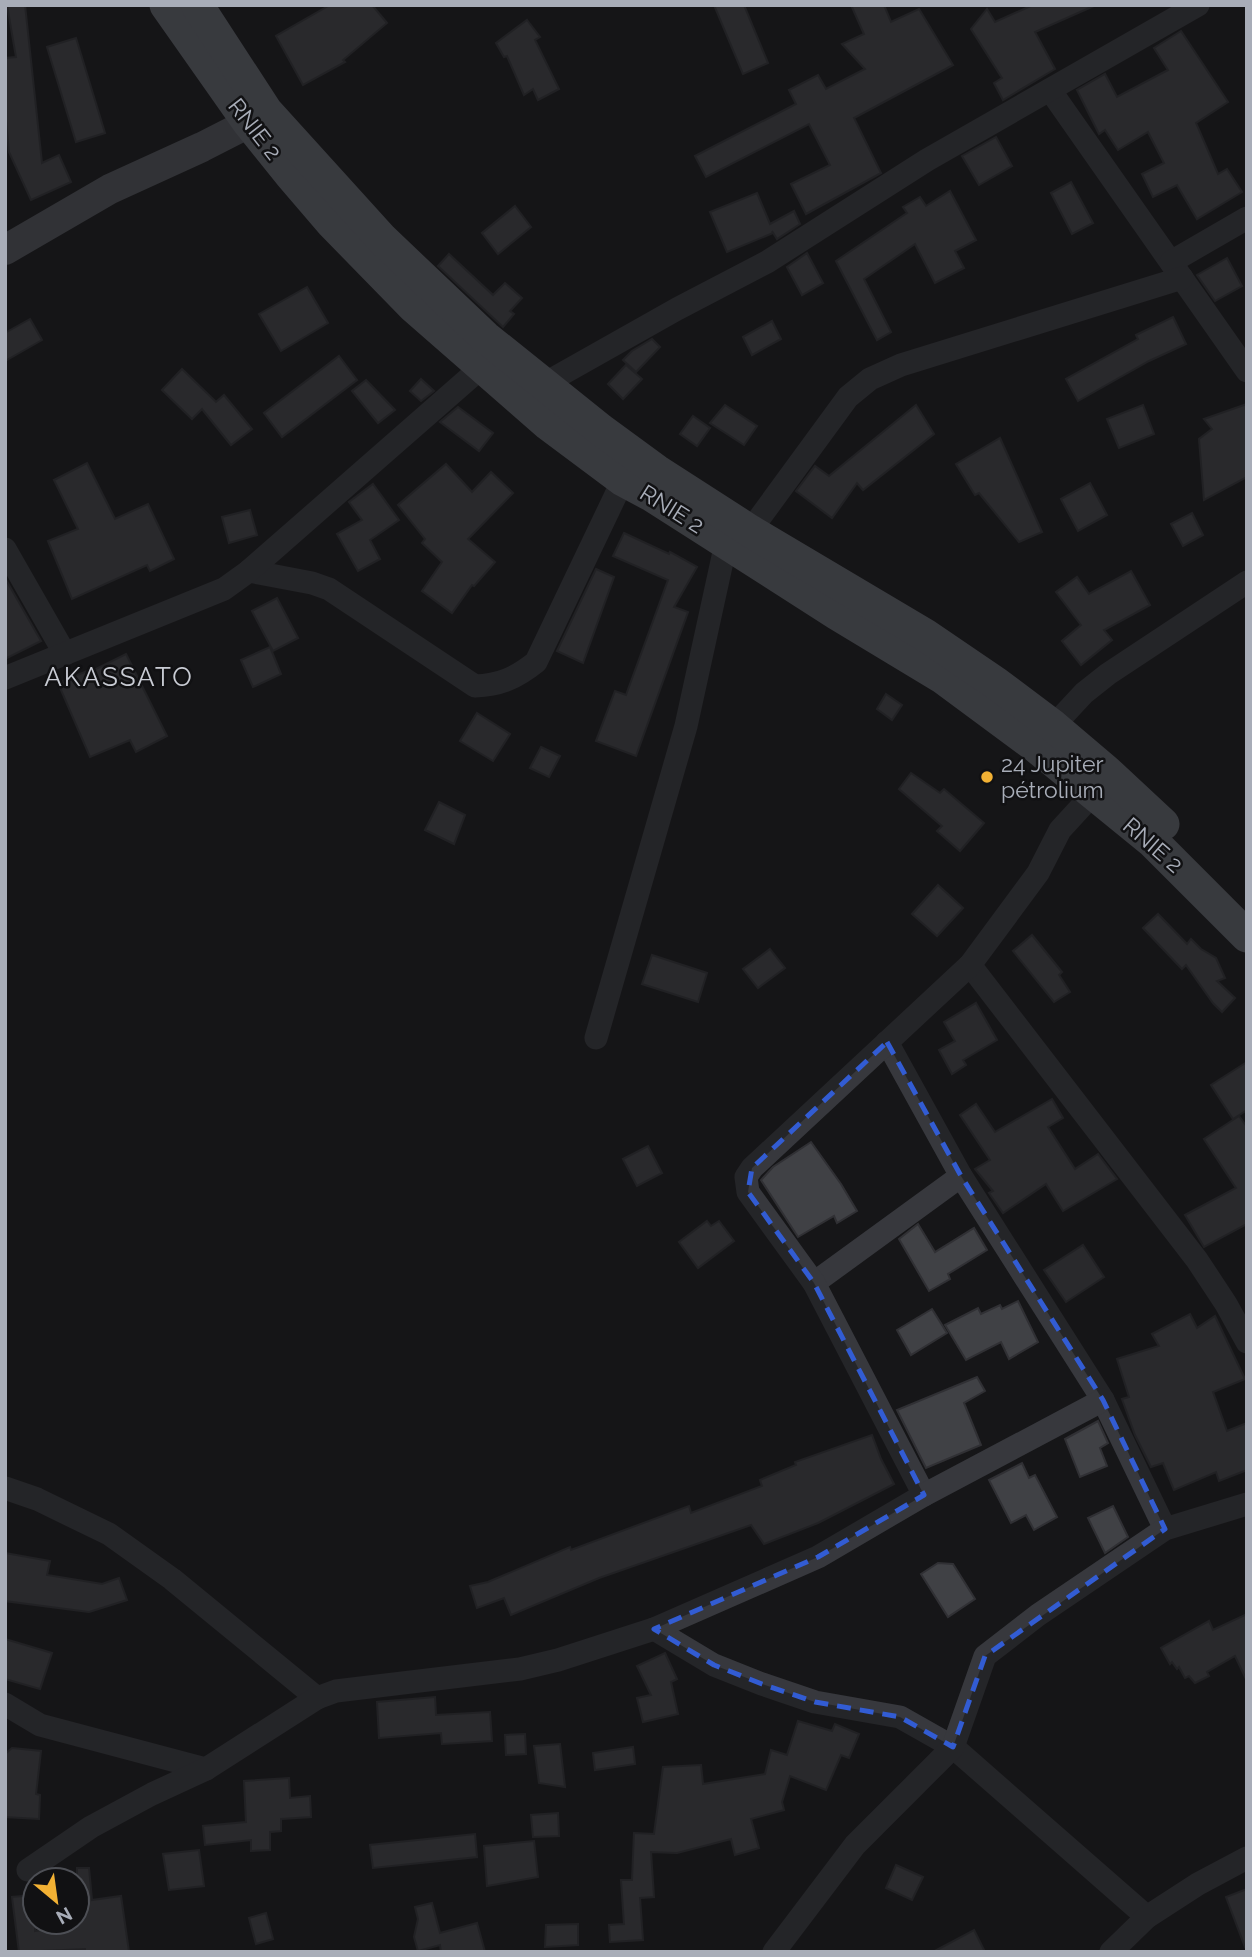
<svg xmlns="http://www.w3.org/2000/svg" width="1252" height="1957" viewBox="0 0 1252 1957" font-family="Raleway,sans-serif">
	<rect width="100%" height="100%" fill="#161618"/>
	<g fill="#404145" stroke="#303034" stroke-width="2">
		<polygon points="7,5 25,5 42,163 59,155 71,182 31,200 9,152 5,110 5,58 16,57"/>
		<polygon points="330,5 372,5 387,23 343,60 345,62 303,85 276,36"/>
		<polygon points="714,5 744,5 768,63 743,74"/>
		<polygon points="851,5 884,5 891,22 919,9 953,65 854,118 881,173 806,214 791,184 830,165 809,124 706,177 695,156 796,104 789,90 818,75 826,89 865,69 842,44 864,34"/>
		<polygon points="1033,5 1096,5 1035,32 1055,69 1003,100 994,83 1002,78 971,29 987,9 995,22"/>
		<polygon points="527,20 540,37 535,40 559,89 538,100 533,89 524,95 507,56 504,57 496,43"/>
		<polygon points="1181,31 1228,102 1196,123 1218,174 1227,169 1242,192 1197,219 1177,185 1153,197 1142,174 1164,163 1148,132 1118,150 1105,130 1099,134 1077,90 1105,74 1117,97 1168,70 1154,48"/>
		<polygon points="76,38 105,133 76,142 47,47"/>
		<polygon points="996,137 1012,166 979,185 962,156"/>
		<polygon points="1071,182 1093,223 1072,234 1051,193"/>
		<polygon points="950,191 976,240 955,251 964,268 935,283 915,244 864,279 891,332 877,340 836,261 907,213 903,207 920,197 926,206"/>
		<polygon points="757,193 770,224 794,211 800,224 777,239 772,231 773,233 727,252 710,212"/>
		<polygon points="515,206 531,227 498,254 482,233"/>
		<polygon points="807,253 823,283 802,295 787,267"/>
		<polygon points="449,254 493,295 505,283 522,298 510,311 514,314 503,327 438,266"/>
		<polygon points="1227,258 1242,286 1215,301 1197,275"/>
		<polygon points="307,287 328,323 281,351 259,314"/>
		<polygon points="1173,317 1186,344 1149,361 1078,401 1066,379 1138,339 1136,335"/>
		<polygon points="30,319 42,340 5,361 5,333"/>
		<polygon points="772,321 781,339 752,355 743,337"/>
		<polygon points="652,339 660,347 636,372 623,360 632,351"/>
		<polygon points="339,356 357,380 282,437 264,413"/>
		<polygon points="626,365 642,379 623,399 608,384"/>
		<polygon points="182,369 216,402 224,395 252,429 231,445 202,409 192,419 162,390"/>
		<polygon points="421,379 434,391 421,401 410,391"/>
		<polygon points="366,380 395,410 378,423 352,391"/>
		<polygon points="1247,404 1247,477 1204,500 1199,439 1212,429 1204,419"/>
		<polygon points="725,405 757,426 744,445 710,423"/>
		<polygon points="916,405 934,434 863,490 857,483 832,518 796,491 815,466 829,476"/>
		<polygon points="1143,405 1154,434 1119,448 1107,419"/>
		<polygon points="458,407 493,433 479,451 440,422"/>
		<polygon points="693,416 710,428 697,446 680,434"/>
		<polygon points="1000,438 1042,532 1019,542 979,493 975,495 956,464"/>
		<polygon points="87,463 115,519 148,504 174,559 150,571 147,565 72,599 48,541 78,529 54,480"/>
		<polygon points="446,464 472,492 491,472 513,493 468,539 495,562 474,586 472,585 452,613 422,591 442,562 422,543 425,539 398,505"/>
		<polygon points="1090,483 1107,515 1078,531 1061,499"/>
		<polygon points="373,484 399,520 370,540 380,559 358,571 337,534 362,520 349,502"/>
		<polygon points="250,510 257,535 229,543 222,517"/>
		<polygon points="1192,513 1203,535 1183,546 1171,524"/>
		<polygon points="624,533 669,554 670,552 697,567 674,607 688,612 636,756 596,741 615,691 626,695 668,580 613,556"/>
		<polygon points="596,569 614,577 583,663 557,651"/>
		<polygon points="1131,571 1150,605 1104,630 1112,640 1081,665 1062,641 1081,625 1056,592 1077,577 1089,594"/>
		<polygon points="5,578 41,641 5,659"/>
		<polygon points="277,598 298,638 273,651 252,611"/>
		<polygon points="270,647 281,674 253,687 241,660"/>
		<polygon points="126,654 167,736 136,752 130,740 90,757 58,683 87,671 88,673"/>
		<polygon points="886,694 902,705 892,720 877,709"/>
		<polygon points="477,713 510,734 493,761 460,741"/>
		<polygon points="541,747 560,756 549,777 530,768"/>
		<polygon points="911,773 940,793 944,789 984,823 960,851 937,831 942,826 899,789"/>
		<polygon points="439,802 465,815 454,844 425,830"/>
		<polygon points="938,885 963,908 937,936 912,914"/>
		<polygon points="1158,914 1187,944 1191,939 1201,949 1216,958 1225,978 1217,981 1235,998 1222,1012 1213,1003 1186,965 1182,969 1143,928"/>
		<polygon points="1032,935 1062,972 1059,975 1070,992 1054,1002 1013,951"/>
		<polygon points="770,949 785,968 758,988 743,969"/>
		<polygon points="652,955 707,973 698,1002 642,984"/>
		<polygon points="976,1003 997,1040 963,1060 966,1065 952,1074 939,1050 955,1041 944,1022"/>
		<polygon points="1247,1062 1247,1110 1233,1119 1211,1085"/>
		<polygon points="1052,1099 1063,1118 1048,1127 1075,1169 1098,1154 1117,1179 1063,1211 1046,1184 1003,1213 989,1193 993,1191 975,1169 990,1160 960,1115 976,1104 995,1132"/>
		<polygon points="1239,1116 1247,1127 1247,1224 1204,1247 1185,1215 1236,1188 1204,1139"/>
		<polygon points="811,1142 841,1184 857,1211 837,1223 834,1216 798,1237 761,1180 773,1167"/>
		<polygon points="648,1146 662,1173 637,1186 623,1159"/>
		<polygon points="707,1221 711,1226 719,1221 734,1241 698,1268 679,1242"/>
		<polygon points="918,1224 935,1252 974,1228 987,1250 948,1274 950,1279 929,1291 899,1239"/>
		<polygon points="1083,1245 1104,1277 1066,1302 1044,1270"/>
		<polygon points="1018,1301 1038,1342 1009,1359 1001,1342 966,1360 945,1325 978,1308 981,1314 1000,1305 1002,1309"/>
		<polygon points="932,1309 947,1333 911,1355 897,1330"/>
		<polygon points="1190,1314 1197,1328 1215,1316 1245,1379 1213,1392 1227,1431 1247,1423 1247,1470 1219,1481 1216,1472 1174,1490 1163,1463 1151,1467 1135,1435 1122,1399 1129,1397 1117,1359 1159,1346 1152,1334"/>
		<polygon points="977,1377 985,1391 964,1403 981,1445 926,1468 897,1410"/>
		<polygon points="1098,1421 1108,1443 1100,1448 1107,1466 1080,1477 1065,1439"/>
		<polygon points="872,1435 881,1459 894,1484 818,1523 764,1544 751,1525 599,1578 511,1615 504,1598 477,1608 470,1586 488,1582 570,1547 571,1550 689,1506 691,1513 762,1486 760,1480 796,1465 795,1462"/>
		<polygon points="1022,1463 1029,1478 1035,1475 1057,1517 1034,1530 1026,1515 1011,1523 989,1480"/>
		<polygon points="1113,1506 1128,1537 1105,1553 1088,1518"/>
		<polygon points="5,1553 50,1561 47,1575 102,1584 119,1578 127,1600 89,1612 5,1601"/>
		<polygon points="938,1563 953,1564 975,1599 948,1617 921,1574"/>
		<polygon points="1247,1614 1247,1681 1235,1656 1207,1672 1209,1676 1195,1683 1189,1676 1185,1678 1179,1667 1177,1669 1172,1662 1170,1664 1161,1648 1209,1621 1213,1630"/>
		<polygon points="5,1639 52,1653 40,1689 5,1679"/>
		<polygon points="665,1653 677,1679 671,1682 678,1714 643,1722 637,1698 651,1695 637,1666"/>
		<polygon points="435,1697 436,1715 490,1712 492,1741 442,1744 441,1733 379,1738 377,1702"/>
		<polygon points="798,1721 832,1731 835,1724 859,1734 849,1758 841,1755 826,1790 790,1776 782,1802 784,1810 751,1819 759,1848 735,1855 731,1839 677,1853 651,1852 654,1897 640,1898 643,1940 610,1942 609,1925 624,1924 621,1880 632,1880 634,1833 654,1834 663,1767 701,1765 703,1784 765,1774 771,1750 787,1755"/>
		<polygon points="525,1734 526,1754 506,1755 505,1735"/>
		<polygon points="560,1744 565,1787 539,1783 534,1746"/>
		<polygon points="633,1747 635,1764 595,1770 593,1753"/>
		<polygon points="12,1748 41,1751 36,1794 40,1795 39,1819 5,1817 5,1754"/>
		<polygon points="289,1778 290,1798 310,1796 311,1817 281,1819 281,1831 270,1832 270,1850 251,1851 251,1840 205,1845 203,1826 246,1822 244,1781"/>
		<polygon points="558,1813 559,1836 533,1837 531,1815"/>
		<polygon points="475,1834 477,1857 373,1868 370,1845"/>
		<polygon points="534,1841 538,1877 487,1886 484,1846"/>
		<polygon points="199,1850 204,1886 169,1890 163,1854"/>
		<polygon points="896,1865 923,1877 912,1900 886,1888"/>
		<polygon points="77,1868 89,1868 92,1900 121,1896 129,1952 85,1952 85,1949 19,1952 12,1897 35,1895 35,1931 77,1925"/>
		<polygon points="1247,1889 1247,1946 1245,1947 1226,1897"/>
		<polygon points="432,1903 440,1933 477,1923 485,1952 441,1952 440,1945 418,1951 414,1937 418,1919 415,1907"/>
		<polygon points="266,1913 273,1939 256,1944 249,1918"/>
		<polygon points="578,1924 578,1945 545,1947 546,1925"/>
		<polygon points="974,1930 985,1952 933,1952"/>
	</g>
	<g fill="none" stroke-linecap="round" stroke-linejoin="round">
		<g stroke="#37383d" stroke-width="23">
			<polyline points="1050,90 1247,371"/>
			<polyline points="1171,262 1247,218"/>
			<polyline points="544,384 677,309 767,262 927,160 1198,5"/>
			<polyline points="750,531 848,397 870,379 901,365 1182,278"/>
			<polyline points="5,549 65,654"/>
			<path d="M 249,571 L 312,583 L 329,589 L 475,686 C 500,685 516,678 536,662 L 623,480"/>
			<polyline points="5,678 224,589 249,571 483,366"/>
			<polyline points="1044,736 1084,693 1108,674 1247,582"/>
			<polyline points="970,965 1197,1260 1226,1304 1247,1342"/>
			<polyline points="596,1038 686,726 726,543"/>
			<polyline points="887,1042 961,1176 1103,1400 1165,1529"/>
			<polyline points="814,1283 961,1176"/>
			<polyline points="5,1488 37,1499 109,1534 172,1579 317,1698"/>
			<polyline points="924,1495 814,1283 748,1192 746,1177 752,1168 970,965 1038,873 1060,830 1093,794"/>
			<polyline points="654,1629 714,1665 762,1684 815,1702 900,1717 953,1747 1147,1917"/>
			<polyline points="5,1704 40,1725 206,1769"/>
			<polyline points="28,1870 91,1827 152,1794 206,1769 317,1698 336,1691 520,1669 558,1660 654,1629 818,1557 924,1495 1103,1400"/>
			<polyline points="774,1952 855,1845 953,1747 985,1656 1038,1615 1165,1529 1247,1504"/>
			<polyline points="1111,1952 1147,1917 1198,1884 1247,1858"/>
		</g>
		<polyline stroke="#53555c" stroke-width="30" points="5,250 110,189 202,147 249,123"/>
		<g stroke="#63666e" stroke-width="33">
			<polyline points="166,5 249,123 290,174 332,223 413,306 548,424 623,480 653,496 836,613 942,677 1034,745 1153,842 1247,936"/>
			<polyline points="197,5 266,111 382,239 485,337 601,430 657,471 750,531 925,635 997,684 1053,726 1106,771 1163,824"/>
		</g>
	</g>
	<path d="M0 0H1252V1957H0ZM 887,1042 L 961,1176 L 1103,1400 L 1165,1529 L 985,1656 L 953,1747 L 900,1717 L 815,1702 L 762,1684 L 714,1665 L 654,1629 L 818,1557 L 924,1495 L 814,1283 L 748,1192 L 752,1168 Z" fill="#161618" fill-opacity=".55" fill-rule="evenodd"/>
	<path fill="none" stroke="#325cd3" stroke-width="5" stroke-dasharray="14 9" stroke-linejoin="round" d="M 887,1042 L 961,1176 L 1103,1400 L 1165,1529 L 985,1656 L 953,1747 L 900,1717 L 815,1702 L 762,1684 L 714,1665 L 654,1629 L 818,1557 L 924,1495 L 814,1283 L 748,1192 L 752,1168 Z"/>
	<circle fill="#f2b134" stroke="#111113" stroke-width="2.5" cx="987" cy="777" r="7"/>
	<g text-anchor="middle" stroke-width="5" stroke-linejoin="round" paint-order="stroke">
		<g font-size="23" fill="#a8adb8" stroke="#111113">
			<text transform="translate(255 129) rotate(52)" y="8">RNIE 2</text>
			<text transform="translate(672 509) rotate(32)" y="8">RNIE 2</text>
			<text transform="translate(1153 845) rotate(41)" y="8">RNIE 2</text>
		</g>
		<g font-size="23" fill="#a8adb8" stroke="#111113" text-anchor="start">
			<text x="1001" y="772">24 Jupiter<tspan x="1001" dy="26">pétrolium</tspan></text>
		</g>
		<g font-size="26" letter-spacing="2" fill="#c9ccd4" stroke="#111113">
			<text x="119" y="686">AKASSATO</text>
		</g>
	</g>
	<rect width="1252" height="1957" fill="none" stroke="#a8adb8" stroke-width="14"/>
	<g transform="translate(56 1901) rotate(151)"><circle r="33" fill="#111113" stroke="#4d4f55" stroke-width="2"/>
	<path d="M0-5L12 26L0 18L-12 26Z" fill="#f2b134"/>
	<text y="-10" font-size="19" font-weight="bold" text-anchor="middle" fill="#a8adb8">N</text>
	</g>
</svg>
